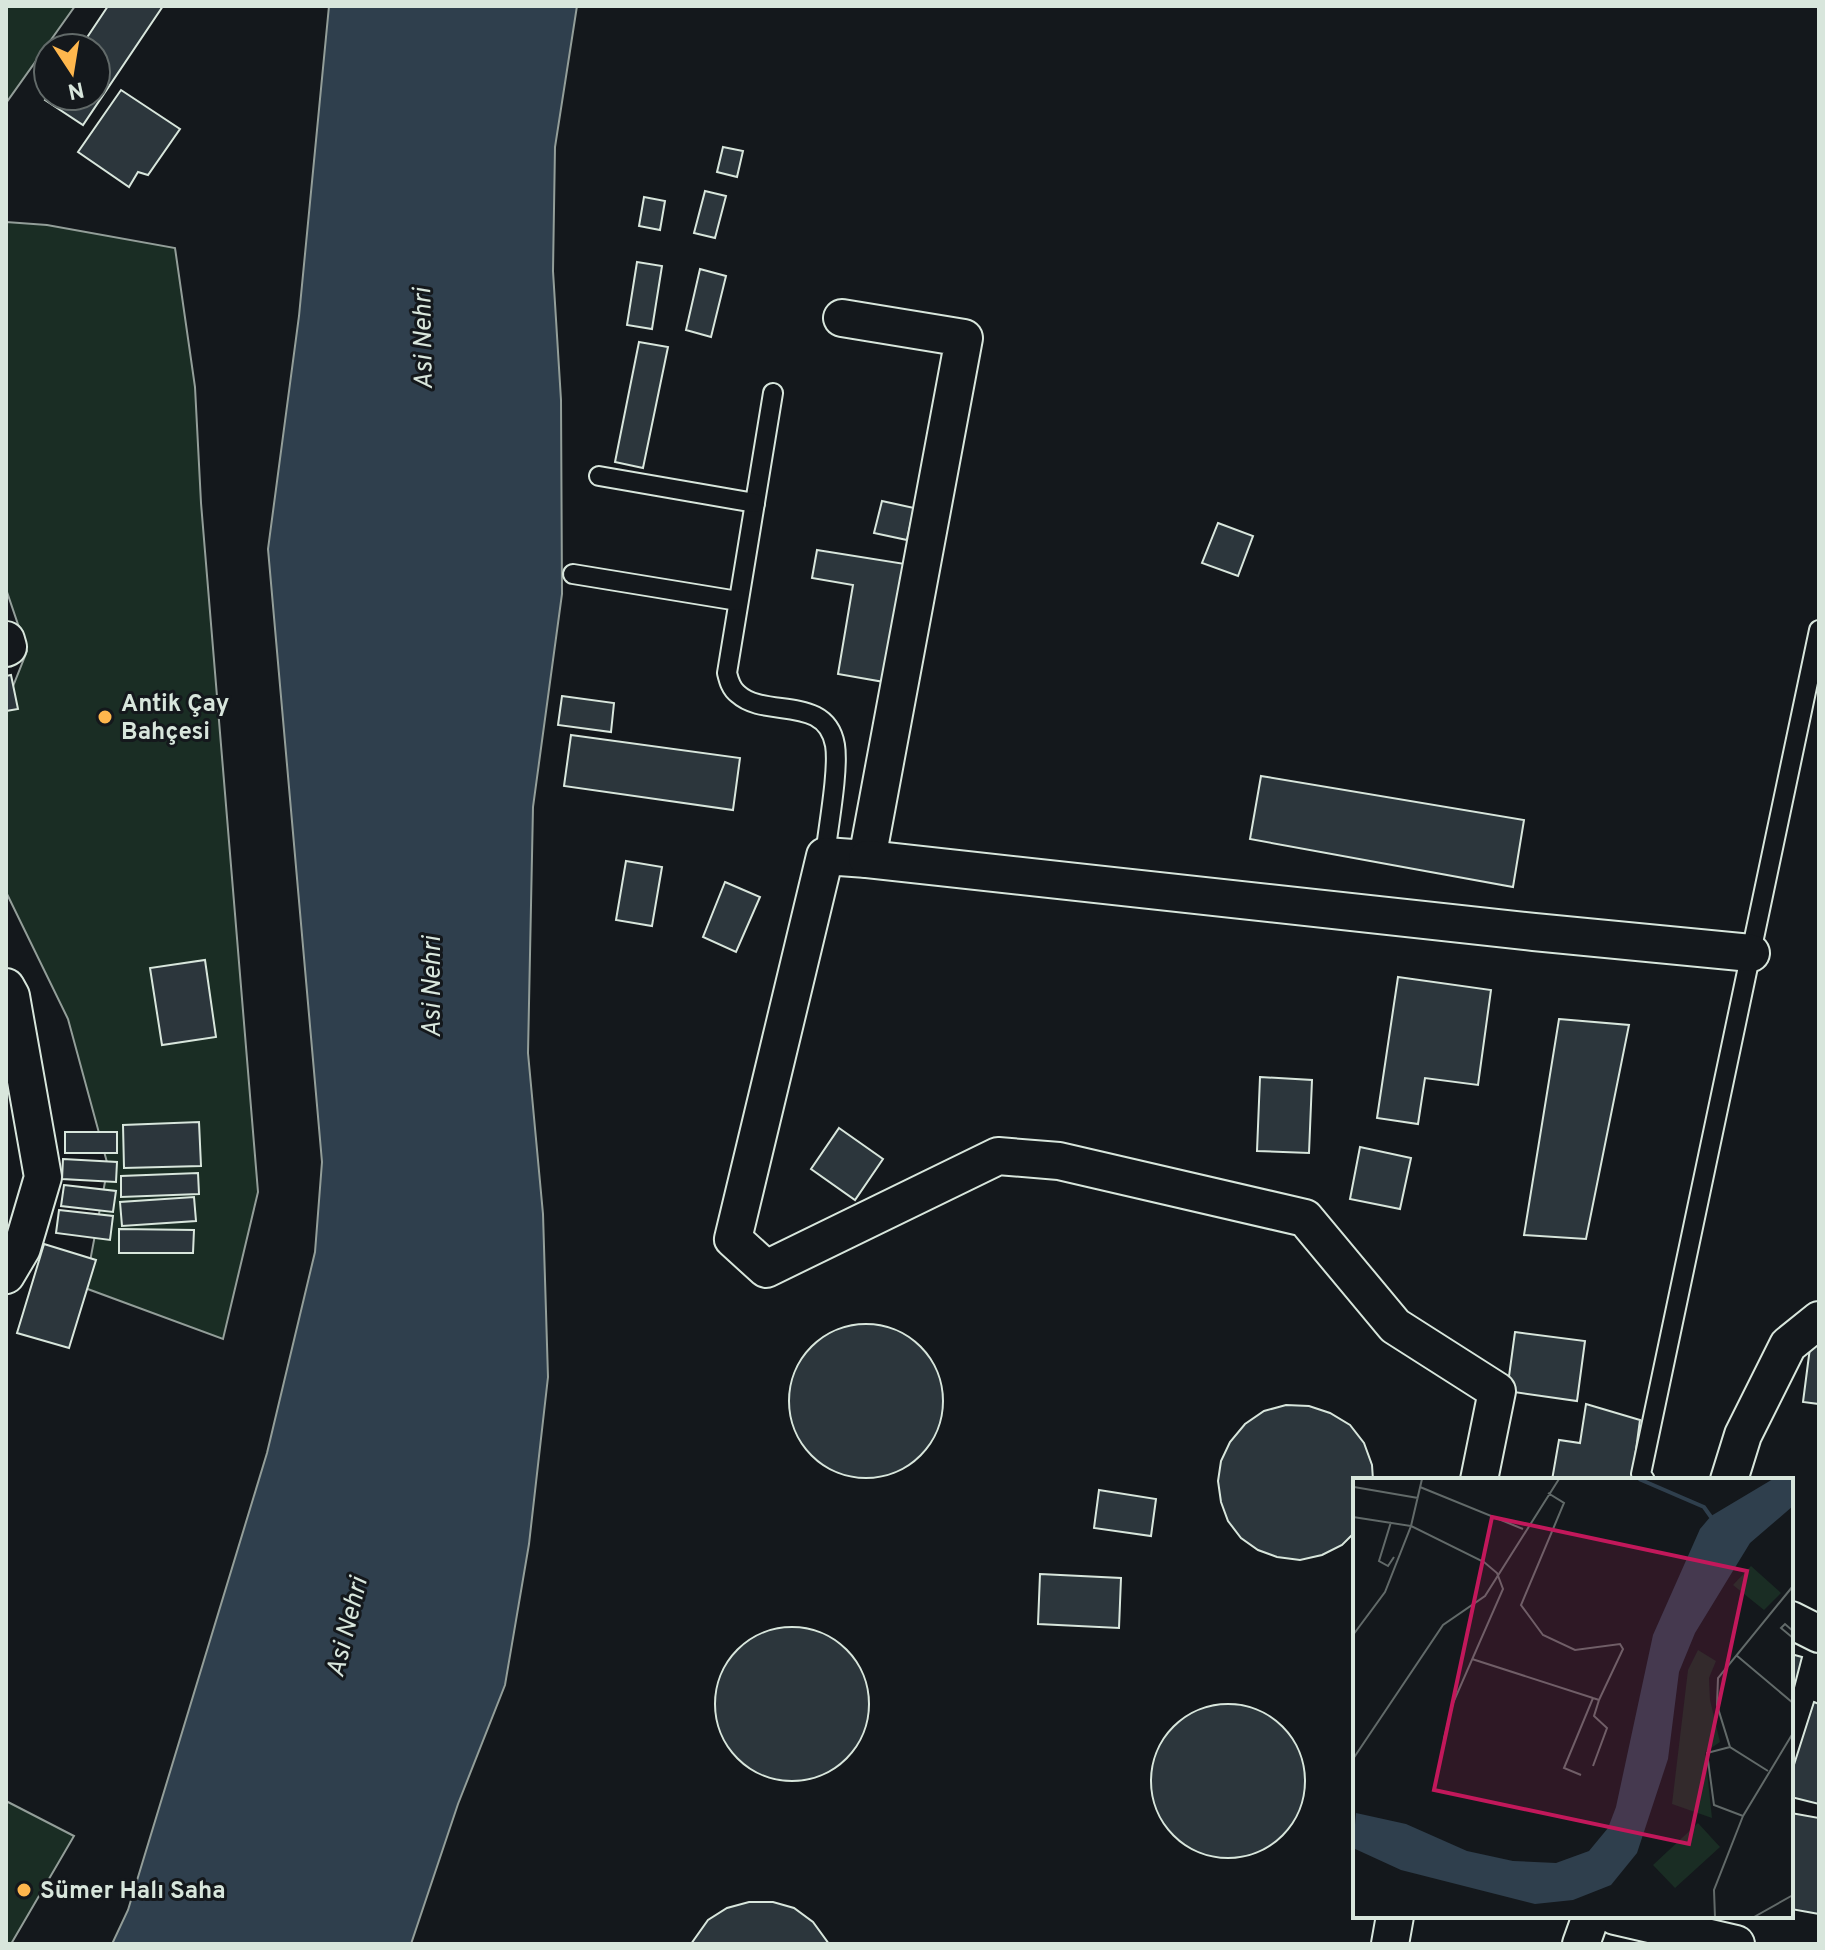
<svg xmlns="http://www.w3.org/2000/svg" width="1825" height="1950" viewBox="0 0 1825 1950" font-family="Overpass,sans-serif">
	<rect width="100%" height="100%" fill="#14181c"/>
	<g fill="#1a2d24" stroke="#939e99" stroke-width="2">
		<polygon points="6,6 75,6 6,103"/>
		<polygon points="6,222 47,225 175,248 195,387 201,503 258,1192 223,1339 85,1288 108,1166 68,1019 6,892 6,704 27,651 6,589"/>
		<polygon points="6,1801 74,1836 11,1944 6,1944"/>
	</g>
	<polygon fill="#2f3f4d" stroke="#939e99" stroke-width="2" points="329,6 577,6 555,147 553,271 561,400 562,594 533,807 528,1053 543,1214 548,1377 529,1544 505,1685 458,1804 411,1944 112,1944 128,1910 267,1453 315,1252 322,1162 268,549 299,316"/>
	<g fill="#2c363c" stroke="#d8e6dc" stroke-width="2">
		<polygon points="108,6 163,6 83,125 45,100 48,95 96,96 96,48 80,48"/>
		<polygon points="121,90 180,129 148,175 138,172 129,187 78,152"/>
		<polygon points="723,147 743,151 737,177 717,172"/>
		<polygon points="705,191 726,196 715,238 694,233"/>
		<polygon points="644,197 665,201 660,230 639,226"/>
		<polygon points="637,262 662,266 652,329 627,325"/>
		<polygon points="700,269 726,276 711,337 686,330"/>
		<polygon points="639,342 668,347 643,468 615,462"/>
		<polygon points="882,501 914,508 907,540 874,533"/>
		<polygon points="1218,523 1253,536 1238,576 1202,563"/>
		<polygon points="817,550 905,564 884,682 838,674 853,585 812,578"/>
		<polygon points="11,675 18,709 6,711 6,676"/>
		<polygon points="562,696 614,703 611,732 558,725"/>
		<polygon points="571,735 740,758 733,810 564,786"/>
		<polygon points="1261,776 1524,820 1513,887 1250,839"/>
		<polygon points="626,861 662,867 652,926 616,920"/>
		<polygon points="725,882 760,897 736,952 703,937"/>
		<polygon points="205,960 216,1037 162,1045 150,968"/>
		<polygon points="1398,977 1491,990 1478,1085 1425,1078 1418,1124 1377,1118"/>
		<polygon points="1559,1019 1629,1025 1586,1239 1524,1235"/>
		<polygon points="1260,1077 1312,1080 1309,1153 1257,1151"/>
		<polygon points="199,1122 201,1166 124,1168 123,1125"/>
		<polygon points="839,1128 883,1159 855,1200 811,1169"/>
		<rect x="65" y="1132" width="52" height="21"/>
		<polygon points="1360,1147 1411,1158 1400,1209 1350,1199"/>
		<polygon points="63,1159 117,1162 116,1182 62,1179"/>
		<polygon points="198,1173 199,1194 121,1197 121,1176"/>
		<polygon points="64,1185 116,1191 113,1212 61,1206"/>
		<polygon points="194,1197 196,1221 122,1226 120,1202"/>
		<polygon points="59,1210 113,1216 110,1240 56,1233"/>
		<polygon points="119,1229 194,1230 193,1253 119,1253"/>
		<polygon points="44,1244 96,1260 69,1348 17,1333"/>
		<circle cx="866" cy="1401" r="77"/>
		<polygon points="1515,1332 1585,1341 1577,1401 1507,1391"/>
		<polygon points="1812,1332 1819,1333 1819,1404 1803,1402"/>
		<polygon points="1586,1404 1640,1420 1632,1480 1552,1480 1559,1440 1580,1443"/>
		<polygon points="1286,1405 1309,1406 1330,1413 1350,1425 1364,1443 1372,1465 1373,1480 1355,1480 1355,1532 1342,1545 1322,1555 1300,1560 1277,1557 1258,1550 1241,1538 1228,1521 1221,1502 1218,1481 1221,1461 1230,1442 1245,1424 1264,1411"/>
		<polygon points="1099,1490 1156,1499 1151,1536 1094,1528"/>
		<polygon points="1040,1574 1121,1578 1119,1628 1038,1624"/>
		<circle cx="792" cy="1704" r="77"/>
		<polygon points="1791,1654 1802,1657 1791,1699"/>
		<polygon points="1814,1702 1819,1704 1819,1804 1791,1797 1791,1774"/>
		<circle cx="1228" cy="1781" r="77"/>
		<polygon points="1791,1813 1819,1818 1819,1914 1791,1909"/>
		<polygon points="749,1902 773,1902 794,1908 813,1922 829,1944 691,1944 708,1920 727,1908"/>
	</g>
	<g fill="none" stroke-linecap="round" stroke-linejoin="round">
		<defs>
			<g id="service">
				<path d="M 773,393 L 727,673 C 729,681 731,689 738,694 C 765,719 826,694 835,745 C 839,770 828,828 825,856"/>
				<polyline points="599,476 755,503"/>
				<polyline points="573,574 738,601"/>
				<polyline points="1645,1480 1641,1474 1819,630"/>
			</g>
			<g id="minor">
				<polyline points="842,318 964,338 867,859 825,856 733,1239 766,1269 998,1156 1059,1161 1305,1218 1395,1326 1497,1391 1479,1480"/>
				<polyline points="6,640 8,647 6,648"/>
				<polyline points="867,859 1534,932 1751,953"/>
				<polyline points="6,987 11,996 43,1177 22,1248 6,1275"/>
				<polyline points="1729,1480 1743,1435 1788,1345 1819,1320"/>
				<polyline points="1791,1620 1819,1634"/>
				<polyline points="1615,1916 1736,1944"/>
				<polyline points="1390,1944 1395,1916"/>
				<polyline points="1581,1944 1591,1916"/>
			</g>
		</defs>
		<use href="#service" stroke="#d8e6dc" stroke-width="22"/>
		<use href="#minor" stroke="#d8e6dc" stroke-width="40"/>
		<use href="#service" stroke="#14181c" stroke-width="18"/>
		<use href="#minor" stroke="#14181c" stroke-width="36"/>
	</g>
	<g fill="#ffb74d" stroke="#14181c" stroke-width="3">
		<circle cx="105" cy="717" r="8"/>
		<circle cx="24" cy="1890" r="8"/>
	</g>
	<g text-anchor="middle" stroke-width="6" stroke-linejoin="round" paint-order="stroke">
		<g font-size="24" font-weight="bold" fill="#d8e6dc" stroke="#14181c" text-anchor="start">
			<text x="121" y="711">Antik Çay<tspan x="121" dy="28">Bahçesi</tspan></text>
			<text x="40" y="1898">Sümer Halı Saha</text>
		</g>
		<g font-size="26" font-style="italic" fill="#d8e6dc" stroke="#14181c">
			<text transform="translate(422 339) rotate(-91)" y="9">Asi Nehri</text>
			<text transform="translate(431 987) rotate(-90)" y="9">Asi Nehri</text>
			<text transform="translate(346 1627) rotate(-76)" y="9">Asi Nehri</text>
		</g>
	</g>
	<g transform="translate(1353 1478)">
		<rect width="440" height="440" fill="#14181c"/>
		<path d="M 398,88 L 428,115 L 411,132 L 380,107 ZM 345,172 L 363,183 L 356,200 L 357,222 L 367,264 L 352,274 L 359,340 L 319,326 L 335,192 ZM 345,345 L 367,369 L 322,410 L 300,387 Z" fill="#1a2d24"/>
		<path d="M 420,1 L 440,1 L 440,28 L 397,65 L 342,155 L 326,194 L 315,281 L 284,375 L 258,407 L 220,422 L 182,426 L 48,392 L 0,370 L 3,335 L 53,346 L 114,373 L 160,383 L 203,385 L 236,373 L 255,350 L 263,329 L 300,157 L 347,51 L 358,38 Z" fill="#2f3f4d"/>
		<path fill="none" stroke="#2f3f4d" stroke-width="4" d="M 286,1 L 351,29 L 358,39"/>
		<path fill="none" stroke="#626a69" stroke-width="2" d="M 69,1 L 58,48 L 131,84 L 144,95 L 150,111 L 100,225 L 91,261M 1,9 L 65,20M 67,9 L 170,51M 195,15 L 211,25 L 168,127 L 190,157 L 222,172 L 267,166 L 270,171 L 246,222 L 240,220 L 211,290 L 228,297M 0,39 L 58,48 L 32,114 L 0,157M 38,44 L 26,83 L 35,88 L 41,79M 440,153 L 432,146 L 428,150 L 440,160M 383,177 L 440,225M 119,181 L 240,220M 377,269 L 354,275 L 361,327 L 390,338 L 440,255M 0,281 L 90,147 L 132,118 L 206,1M 240,288 L 254,250 L 241,238 L 246,222M 415,293 L 377,269 L 364,227 L 365,200 L 440,108M 362,439 L 361,412 L 390,338M 401,439 L 440,417"/>
		<path fill="#c2185b" fill-opacity="0.15" stroke="#c2185b" stroke-width="4" d="M 139,39 L 394,93 L 336,366 L 81,312 Z"/>
		<rect width="440" height="440" fill="none" stroke="#d8e6dc" stroke-width="4"/>
	</g>
	<rect width="1825" height="1950" fill="none" stroke="#d8e6dc" stroke-width="16"/>
	<g transform="translate(72 72) rotate(168)"><circle r="38" fill="#14181c" stroke="#626a69" stroke-width="2"/>
	<path d="M0-6L14 30L0 20L-14 30Z" fill="#ffb74d"/>
	<text y="-12" font-size="22" font-weight="bold" text-anchor="middle" fill="#d8e6dc">N</text>
	</g>
</svg>
